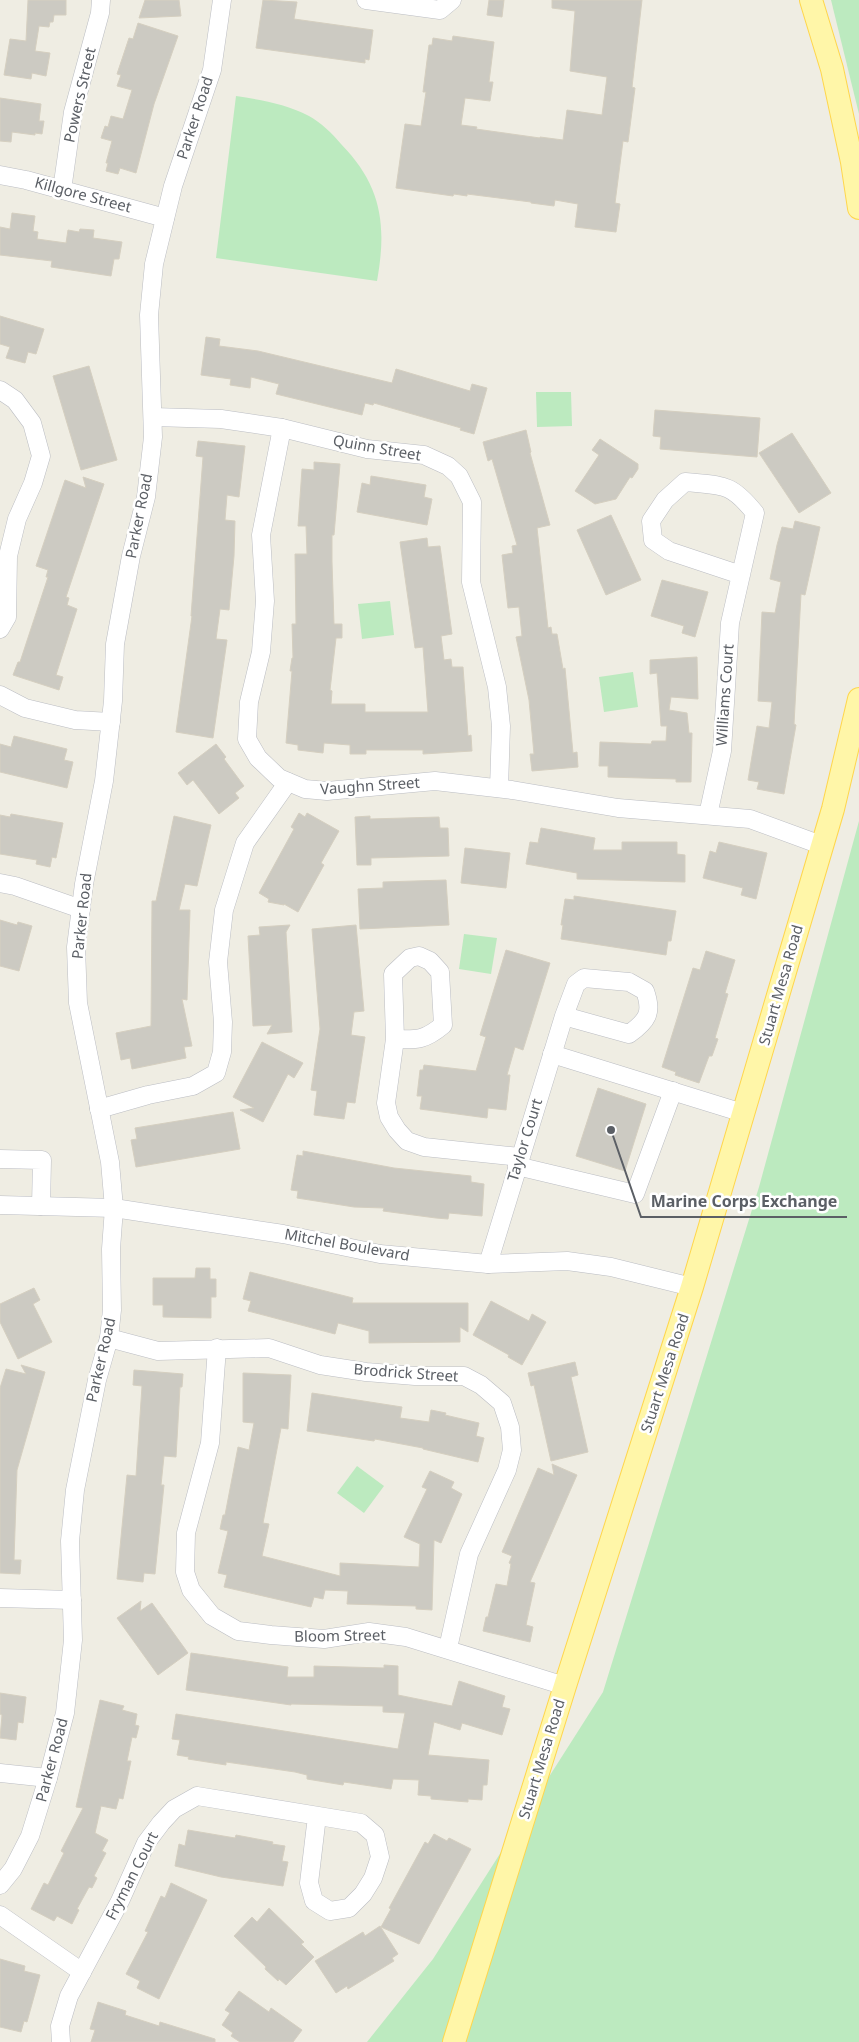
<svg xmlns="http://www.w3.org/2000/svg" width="859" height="2042" viewBox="0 0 859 2042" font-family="'Noto Sans',sans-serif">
	<rect width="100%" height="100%" fill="#efede3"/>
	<g fill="#bceabf">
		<polygon points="831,0 859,0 859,114"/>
		<path d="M 236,96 C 261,100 286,104 309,116 C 320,122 333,134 341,144 C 382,186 387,225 377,281 L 216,258 Z"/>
		<polygon points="536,392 571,392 572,426 537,427"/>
		<polygon points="390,601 394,635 362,639 358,604"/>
		<polygon points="633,672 638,707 604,712 599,677"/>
		<polygon points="859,821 859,2042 367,2042 433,1959 603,1692 759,1187"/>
		<polygon points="464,934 497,938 491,974 459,969"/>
		<polygon points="357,1466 384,1486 364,1513 337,1493"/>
	</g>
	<g fill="#cccac2" stroke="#d5cfc0">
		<polygon points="28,0 66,0 66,15 54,15 53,22 50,22 49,27 39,26 35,51 50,53 46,76 32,73 31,79 4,75 10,39 26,41"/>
		<polygon points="145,0 179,0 181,16 139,18"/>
		<polygon points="263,0 297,2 294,19 373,30 369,60 365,59 365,63 256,48"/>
		<polygon points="489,0 504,0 502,17 487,15"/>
		<polygon points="552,0 642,0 632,87 635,88 628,142 623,141 615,203 620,204 616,232 575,227 578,204 555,200 554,206 531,203 531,202 467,194 467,196 454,194 453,196 396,188 405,124 421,126 426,92 423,92 429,45 432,45 433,38 452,41 453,36 494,42 489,82 493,82 490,101 465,98 461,125 477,127 476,129 540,138 540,137 563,140 567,110 602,115 607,77 570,71 575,11 552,8"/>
		<polygon points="138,23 178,36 154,104 136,173 120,168 118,174 106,171 108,163 106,163 112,141 101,138 105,126 108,127 111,116 123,119 132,90 117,86 121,75 117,74 129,38 133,39"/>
		<polygon points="0,98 41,104 39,121 44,121 42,134 35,133 35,135 12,132 11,142 0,141"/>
		<polygon points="12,213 35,216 33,231 38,232 37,239 66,243 68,230 79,232 80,229 94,230 93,238 122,242 119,259 114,259 111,276 51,267 52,261 0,255 0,227 10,229"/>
		<polygon points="0,316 44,329 36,354 28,352 25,363 6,358 10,347 0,344"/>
		<polygon points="206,337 220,339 219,346 258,351 392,383 396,369 470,391 472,384 487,388 474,434 460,430 461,428 374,403 373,405 365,403 362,415 276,394 279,384 251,377 250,388 230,385 231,379 201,375"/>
		<polygon points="89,366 117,460 81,470 53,376"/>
		<polygon points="655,410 760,418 757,457 660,449 661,437 653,436"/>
		<polygon points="526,430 531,452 530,453 550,525 537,528 548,628 551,627 552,634 557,634 563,669 565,668 573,753 577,752 578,767 532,771 530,754 534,754 529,700 516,637 522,636 519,607 508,608 502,555 513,553 512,546 517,545 492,459 488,461 483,442"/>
		<polygon points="792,433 831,493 799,513 759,453"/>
		<polygon points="600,439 638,464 638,469 632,478 630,477 616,499 595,504 575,491 599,455 592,450"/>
		<polygon points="198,441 245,446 239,497 227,495 225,520 235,521 234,556 229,610 220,609 216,639 227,640 213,738 176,732 192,616 191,616 203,457 196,456"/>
		<polygon points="314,462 340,464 334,535 332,535 332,562 334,624 342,624 342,638 336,638 330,690 332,691 331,704 365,704 365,712 428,712 423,647 415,648 400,542 427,538 428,547 440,546 452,634 441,636 444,660 451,659 452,667 463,667 468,736 471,735 472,751 423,754 423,750 366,750 366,754 350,754 350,745 324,743 323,753 298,750 298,745 286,743 292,671 290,671 292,658 293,658 292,624 296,624 295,554 307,554 306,526 298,526 302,469 314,470"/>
		<polygon points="371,476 426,485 424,497 432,499 427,525 357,512 362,483 370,485"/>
		<polygon points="83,477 104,484 66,597 69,598 67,605 77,609 56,675 63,677 59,690 13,675 18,662 20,662 48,577 46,577 48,570 36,566 65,480 86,488"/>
		<polygon points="611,515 641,580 606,595 577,530"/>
		<polygon points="795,521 820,527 805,595 801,594 794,724 796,725 784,794 757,789 759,782 748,780 757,726 769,728 772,702 758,701 762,612 775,613 781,582 770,579 777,545 782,527 793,529"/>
		<polygon points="662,580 708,592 695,637 682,633 684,626 651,616"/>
		<polygon points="697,657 698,699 671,697 669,710 687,713 689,733 692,733 691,782 676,782 676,779 608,777 608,766 599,766 600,742 651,744 652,741 666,741 667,726 661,726 657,673 650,674 650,660"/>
		<polygon points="14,736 67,749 64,760 73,762 67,788 0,772 0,744 11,747"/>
		<polygon points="216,744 226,757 224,759 244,786 235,793 239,798 219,814 193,780 187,785 178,773"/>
		<polygon points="299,813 305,817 307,813 339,831 321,863 324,865 298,912 284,904 284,905 268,902 269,899 259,893 294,829 291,827"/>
		<polygon points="11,814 63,823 56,858 52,857 50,867 36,864 37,860 0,854 0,815 10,817"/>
		<polygon points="174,816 211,825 197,886 185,884 179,910 190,910 187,1000 182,999 192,1046 184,1047 186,1058 132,1069 130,1058 121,1060 116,1033 151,1026 152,901 156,901"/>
		<polygon points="370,816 370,819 439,817 440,828 448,828 449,856 371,858 371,865 357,865 355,817"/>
		<polygon points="541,828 595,838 593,850 622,850 622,842 677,842 677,854 685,855 685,882 577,879 577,873 526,864 530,842 538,843"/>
		<polygon points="719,842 767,853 756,899 741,895 743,888 703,878 710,851 716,853"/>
		<polygon points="465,848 510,853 506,888 461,883"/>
		<polygon points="446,880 449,925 360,929 358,889 383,888 383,882"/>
		<polygon points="574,896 676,911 671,941 668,941 666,955 561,939 563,925 561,925 565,899 574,900"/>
		<polygon points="0,920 17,925 18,922 32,926 19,971 0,966"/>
		<polygon points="290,925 286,932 292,1032 267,1034 272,1025 253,1026 248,936 260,935 259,927"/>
		<polygon points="356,925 364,1011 354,1012 351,1035 365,1037 355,1103 347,1102 344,1119 314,1115 317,1091 311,1090 320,1029 312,929"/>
		<polygon points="506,950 550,963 523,1050 515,1047 507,1075 510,1075 506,1110 488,1108 487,1118 420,1109 422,1096 417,1096 420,1070 423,1070 424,1065 476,1071 486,1037 480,1035"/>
		<polygon points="706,951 735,960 725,993 728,994 715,1038 718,1039 712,1056 709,1056 699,1083 675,1075 676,1072 662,1067 693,968 700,970"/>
		<polygon points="262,1042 303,1063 294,1078 288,1074 263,1122 240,1110 254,1108 233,1097"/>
		<polygon points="598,1088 646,1104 625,1171 576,1156"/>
		<polygon points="233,1112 240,1149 136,1167 131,1140 137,1139 135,1128"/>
		<polygon points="303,1151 394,1168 471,1176 471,1182 484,1184 482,1216 449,1213 448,1219 436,1218 383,1211 384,1208 354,1207 297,1198 298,1191 291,1190 297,1155 303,1156"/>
		<polygon points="196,1268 210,1268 210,1279 216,1279 216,1297 211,1297 211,1318 163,1317 163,1305 153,1305 153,1278 195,1278"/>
		<polygon points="250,1272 353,1298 352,1303 468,1303 468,1332 460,1327 460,1342 369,1343 369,1331 338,1323 335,1334 248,1311 251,1301 243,1299"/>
		<polygon points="34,1288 40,1300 33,1304 52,1342 18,1359 0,1322 0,1304"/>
		<polygon points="491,1301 529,1321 532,1314 546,1322 522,1365 508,1357 509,1355 473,1335"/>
		<polygon points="575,1362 578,1375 571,1377 588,1452 551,1461 534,1385 531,1386 528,1373"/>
		<polygon points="21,1365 45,1372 17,1470 14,1560 21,1560 20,1574 0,1573 0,1388 6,1369 26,1374"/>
		<polygon points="134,1370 183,1374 182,1387 180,1387 176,1457 164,1456 161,1485 164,1485 155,1574 144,1573 143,1582 117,1579 127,1475 136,1476 142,1386 133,1385"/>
		<polygon points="243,1373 291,1375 288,1429 281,1428 263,1523 269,1524 262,1556 340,1576 340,1563 419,1567 420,1544 404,1537 427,1489 422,1487 430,1471 454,1482 451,1488 462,1494 441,1543 434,1540 432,1610 416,1609 416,1606 347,1604 348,1591 325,1590 323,1599 314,1597 311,1607 224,1587 227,1575 218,1573 228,1531 220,1529 223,1515 225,1515 238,1447 249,1450 254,1423 243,1422"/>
		<polygon points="312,1393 402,1407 400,1418 429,1422 431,1410 446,1413 445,1415 479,1423 476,1436 484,1438 478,1462 423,1449 423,1448 375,1439 374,1441 307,1431"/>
		<polygon points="552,1464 577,1475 530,1582 535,1583 526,1625 533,1627 530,1642 483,1631 486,1617 488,1617 496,1584 507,1586 511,1564 509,1563 512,1556 502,1552 538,1468 554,1475"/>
		<polygon points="141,1601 140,1611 152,1603 188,1653 158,1675 117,1618"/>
		<polygon points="191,1653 288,1667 287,1677 314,1677 314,1666 384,1668 384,1665 398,1666 398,1695 452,1706 459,1681 505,1696 502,1707 510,1709 502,1735 462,1723 460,1730 434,1722 428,1755 489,1760 487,1785 483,1785 482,1800 468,1799 468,1802 431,1799 431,1796 418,1795 419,1780 393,1779 391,1789 344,1782 343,1785 307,1779 307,1775 295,1772 226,1762 226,1765 188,1759 189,1757 177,1755 180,1740 172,1739 176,1714 398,1749 405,1713 383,1712 383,1706 291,1704 291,1705 186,1690"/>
		<polygon points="0,1693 26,1697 23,1723 18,1722 16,1740 0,1738 2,1715 0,1714"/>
		<polygon points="100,1700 124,1706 122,1710 137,1714 135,1725 139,1726 136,1738 132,1737 127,1761 131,1761 123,1799 119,1798 116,1809 101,1806 95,1833 108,1840 102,1851 106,1853 94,1876 97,1878 92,1888 89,1887 77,1909 79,1910 72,1924 57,1916 54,1921 31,1909 44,1883 48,1885 64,1853 61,1851 83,1808 76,1807"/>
		<polygon points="188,1830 235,1838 236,1835 273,1842 272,1844 285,1846 282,1861 288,1862 283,1886 221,1877 175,1866 179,1844 185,1846"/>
		<polygon points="434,1834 447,1841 449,1838 471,1849 419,1944 381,1927 391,1909 389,1908 425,1842 428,1844"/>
		<polygon points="171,1883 207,1900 159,1999 137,1988 140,1981 126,1974 148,1932 145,1931 161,1896 165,1898"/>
		<polygon points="269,1908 304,1942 301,1944 314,1957 286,1985 279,1979 278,1981 265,1969 266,1967 234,1936 252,1917 257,1922"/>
		<polygon points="380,1926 398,1954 392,1958 394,1961 348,1989 347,1986 336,1993 315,1961 363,1932 365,1936"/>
		<polygon points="0,1959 25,1966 24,1971 40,1975 27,2022 24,2021 21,2032 0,2027"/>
		<polygon points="239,1991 269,2012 271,2008 302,2030 293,2042 240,2042 231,2036 233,2033 222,2025 230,2013 225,2010"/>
		<polygon points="98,2002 126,2011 125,2015 159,2026 160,2022 215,2039 215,2042 91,2042 95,2030 90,2029"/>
	</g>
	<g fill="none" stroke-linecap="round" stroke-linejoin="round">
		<defs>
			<g id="minor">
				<polyline points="366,0 440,10 452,0"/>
				<polyline points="0,175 26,180 165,218"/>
				<polyline points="62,190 73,112 100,13 101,0"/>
				<polyline points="0,390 15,400 32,423 41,456 33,483 17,519 8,556 7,617 0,629"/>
				<polyline points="153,417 221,419 282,428 367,449 424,455 448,466 459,476 472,502 471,582 497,687 501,726 499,788"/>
				<polyline points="282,428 261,535 265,601 261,652 249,702 247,739 258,758 279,778 305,789 327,791 435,781 512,790 618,808 750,819 821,845"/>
				<polyline points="0,695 25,708 75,720 111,722"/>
				<path d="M 708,815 L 722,751 L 730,623 L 755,513 C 730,482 723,486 685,482 L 665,500 L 651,521 L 653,540 L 669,551 L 741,575"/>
				<polyline points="0,883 15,886 81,909"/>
				<path d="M 395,1039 C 418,1040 425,1040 443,1025 L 440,972 L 430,961 L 419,956 L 410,958 L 393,974 L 395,1039 L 386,1103 L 389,1117 L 397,1130 L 407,1141 L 424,1147 L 520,1157"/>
				<polyline points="552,1054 743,1113"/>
				<polyline points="99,1109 148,1095 193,1086 216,1073 222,1052 223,1022 218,962 224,910 245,843 288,782"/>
				<polyline points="0,1159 42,1160 41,1206"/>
				<polyline points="517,1166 635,1194 673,1091"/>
				<polyline points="0,1205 114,1208 283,1234 380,1254 488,1264 567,1261 611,1267 692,1287"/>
				<path d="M 488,1264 L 564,1016 L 576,984 L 584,978 L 629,982 L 645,991 C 653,1013 647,1021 629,1034 L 564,1016"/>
				<polyline points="109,1338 158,1351 269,1348 320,1365 366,1372 415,1376 464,1376 481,1385 502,1403 510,1427 512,1450 507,1470 469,1554 448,1648"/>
				<polyline points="217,1348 210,1443 186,1533 185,1572 191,1590 212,1616 238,1631 271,1635 324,1639 369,1632 406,1637 565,1686"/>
				<polyline points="0,1598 72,1600"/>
				<polyline points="0,1773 48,1778"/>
				<polyline points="0,1885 13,1869 30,1836 48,1778 65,1713 73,1640 70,1541 75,1490 97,1380 109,1338 112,1310 111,1249 114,1208 110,1162 78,1003 76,947 84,884 104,781 113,701 115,644 131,556 146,497 153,437 149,315 154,264 173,186 212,70 222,0"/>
				<polyline points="0,1915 82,1972"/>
				<polyline points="61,2042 60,2026 69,1996 120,1901 146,1843 161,1823 174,1809 197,1796 361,1823 375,1835 380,1857 373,1878 363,1894 349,1908 330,1911 314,1901 309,1883 317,1816"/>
			</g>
			<g id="major">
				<polyline points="811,0 832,69 852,162 859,208"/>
				<polyline points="454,2042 565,1686 692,1287 833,809 859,699"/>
			</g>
		</defs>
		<use href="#minor" stroke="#bbbdc3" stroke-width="19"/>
		<use href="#major" stroke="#ffd64c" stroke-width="24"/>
		<use href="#minor" stroke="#fff" stroke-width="18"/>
		<use href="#major" stroke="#fff6a8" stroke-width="22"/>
	</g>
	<g text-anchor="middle" stroke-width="5" stroke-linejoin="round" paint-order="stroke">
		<g font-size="15" fill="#5b5f65" stroke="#fff">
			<text transform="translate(80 95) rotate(-77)" y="5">Powers Street</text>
			<text transform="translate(195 118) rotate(-72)" y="5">Parker Road</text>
			<text transform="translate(83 195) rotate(15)" y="5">Killgore Street</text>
			<text transform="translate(377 448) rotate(10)" y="5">Quinn Street</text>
			<text transform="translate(139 516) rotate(-79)" y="5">Parker Road</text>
			<text transform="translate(725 695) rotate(-86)" y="5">Williams Court</text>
			<text transform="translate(370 786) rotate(-4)" y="5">Vaughn Street</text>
			<text transform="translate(82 916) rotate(-84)" y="5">Parker Road</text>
			<text transform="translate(781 985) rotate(-74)" y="5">Stuart Mesa Road</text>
			<text transform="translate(525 1140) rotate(-73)" y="5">Taylor Court</text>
			<text transform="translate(347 1245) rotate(10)" y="5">Mitchel Boulevard</text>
			<text transform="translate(101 1360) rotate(-77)" y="5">Parker Road</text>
			<text transform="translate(406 1373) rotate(4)" y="5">Brodrick Street</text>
			<text transform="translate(665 1373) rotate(-72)" y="5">Stuart Mesa Road</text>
			<text transform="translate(340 1636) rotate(-1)" y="5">Bloom Street</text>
			<text transform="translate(542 1759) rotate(-73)" y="5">Stuart Mesa Road</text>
			<text transform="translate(52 1760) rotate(-75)" y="5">Parker Road</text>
			<text transform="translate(132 1876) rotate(-63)" y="5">Fryman Court</text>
		</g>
	</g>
	<path fill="none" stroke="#5b5f65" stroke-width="2" d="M611 1130L641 1217H847"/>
	<circle fill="#5b5f65" stroke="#fff" stroke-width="2" cx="611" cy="1130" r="5"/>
	<g font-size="16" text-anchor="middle" font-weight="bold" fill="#5b5f65" stroke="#fff" stroke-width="5" stroke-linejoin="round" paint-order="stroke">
		<text x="744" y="1207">Marine Corps Exchange</text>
	</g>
</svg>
